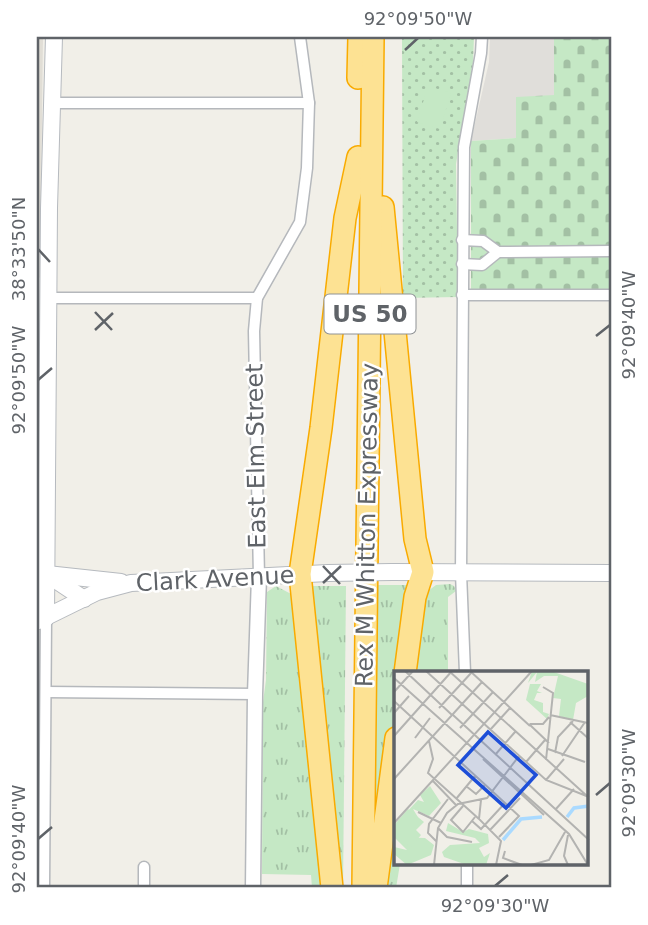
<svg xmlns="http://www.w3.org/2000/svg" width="648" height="925" viewBox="0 0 648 925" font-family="'DejaVu Sans',sans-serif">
	<defs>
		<pattern id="grass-tufts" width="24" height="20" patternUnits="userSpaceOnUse" patternTransform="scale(1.75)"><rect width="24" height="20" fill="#c5e8c5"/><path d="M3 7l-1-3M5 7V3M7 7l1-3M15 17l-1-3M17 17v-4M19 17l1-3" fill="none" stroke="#a3c0a4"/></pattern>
		<pattern id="cemetery-stones" width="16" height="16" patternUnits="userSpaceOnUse" patternTransform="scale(1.75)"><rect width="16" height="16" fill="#c5e8c5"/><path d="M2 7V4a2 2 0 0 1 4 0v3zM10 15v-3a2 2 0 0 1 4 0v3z" fill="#a3c0a4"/></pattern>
		<pattern id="park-dots" width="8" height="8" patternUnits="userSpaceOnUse" patternTransform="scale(1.75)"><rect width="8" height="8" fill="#c5e8c5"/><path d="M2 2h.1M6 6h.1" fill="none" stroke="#a3c0a4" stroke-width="1.8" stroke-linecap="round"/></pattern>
	</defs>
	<rect width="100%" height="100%" fill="#f1efe8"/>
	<polygon fill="#e0deda" points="490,37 554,37 554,96 516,138 471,141 489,62"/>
	<polygon fill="#e1ded6" points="37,37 43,37 40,277 37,280"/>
	<g fill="url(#grass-tufts)">
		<polygon points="450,584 454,586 456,591 448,597 448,673 411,673 424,594 436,585"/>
		<polygon points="374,585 409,585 396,673 396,714 374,888"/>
		<polygon points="276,586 293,595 329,888 312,888 311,875 262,874 263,702 266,680 267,592"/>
		<polygon points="310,586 346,586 343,888 338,888"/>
		<polygon points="396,793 396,864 400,864 396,888 384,888"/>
	</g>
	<polygon fill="url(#cemetery-stones)" points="554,37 611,37 611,291 475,291 471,289 471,141 516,138 516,97 554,95"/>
	<polygon fill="url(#park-dots)" points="402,37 474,37 473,62 456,164 458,297 403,298"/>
	<polygon fill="#c5e8c5" points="428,86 451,93 440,129 417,122"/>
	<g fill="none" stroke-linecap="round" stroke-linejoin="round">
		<defs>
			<g id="minor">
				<polyline points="53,103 309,103"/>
				<polyline points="462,240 483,241 498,252 611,251"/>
				<polyline points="462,264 482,265 498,252"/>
				<polyline points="462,295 611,295"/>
				<polyline points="49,298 257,298"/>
				<polyline points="259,577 254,331 257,298 300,222 307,168 309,103 300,37"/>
				<polyline points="465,673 461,573 464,147 481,53 482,37"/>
				<polyline points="46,692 255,694"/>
				<polyline points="144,867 144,888"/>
				<polyline points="44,888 46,618"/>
				<polyline points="467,888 467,864"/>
			</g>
			<polyline id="tertiary" points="253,888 255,694 259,577"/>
			<g id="secondary">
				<polyline points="392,572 611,573"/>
				<polyline points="47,574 121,582"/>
				<polyline points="48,575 84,599"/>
				<polyline points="46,618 49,208 54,37"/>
				<polyline points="38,621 97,592 131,583 328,573"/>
			</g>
			<g id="motorway">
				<polyline points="358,78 359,37"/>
				<polyline points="383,207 415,539 423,572 415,597 405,673"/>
				<polyline points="332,888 300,574 321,428 345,218 358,157"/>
				<polyline points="363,888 373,37"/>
				<polyline points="376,888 396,738"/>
			</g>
		</defs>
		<use href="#minor" stroke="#b5b8bc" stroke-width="13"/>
		<use href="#tertiary" stroke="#b5b8bc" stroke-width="17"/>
		<use href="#secondary" stroke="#b6babf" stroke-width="18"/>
		<use href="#motorway" stroke="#f9ab00" stroke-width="24"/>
		<use href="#minor" stroke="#fff" stroke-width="10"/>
		<use href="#tertiary" stroke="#fff" stroke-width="14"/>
		<use href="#secondary" stroke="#fff" stroke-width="16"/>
		<use href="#motorway" stroke="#fde293" stroke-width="21"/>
		<defs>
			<polyline id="secondary-bridge" points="328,573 392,572"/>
		</defs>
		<use href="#secondary-bridge" stroke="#b6babf" stroke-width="18" stroke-linecap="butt"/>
		<use href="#secondary-bridge" stroke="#fff" stroke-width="16"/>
	</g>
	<path fill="none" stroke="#5f6368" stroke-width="2.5" d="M 405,50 L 418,38M 38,249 L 50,262M 95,312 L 112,330M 95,330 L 113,313M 596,336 L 610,325M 38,380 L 52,368M 323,566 L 340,584M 323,583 L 341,566M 596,795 L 610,783M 38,839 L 52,827M 495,886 L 508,875"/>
	<g text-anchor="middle" stroke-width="5" stroke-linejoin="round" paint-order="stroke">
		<rect fill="#fff" stroke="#8f9295" stroke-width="2" x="324.5" y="294.5" width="91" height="39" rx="5"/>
		<g font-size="23" font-weight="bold" fill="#5f6368">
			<text x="370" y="322">US 50</text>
		</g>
		<g font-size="24" fill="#5f6368" stroke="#fff">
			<text transform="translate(256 456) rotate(-91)" y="8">East Elm Street</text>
			<text transform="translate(367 525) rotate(-89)" y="8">Rex M Whitton Expressway</text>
			<text transform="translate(215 579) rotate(-3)" y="8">Clark Avenue</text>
		</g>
	</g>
	<g transform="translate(394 671)">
		<rect width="194" height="194" fill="#f1efe8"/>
		<path d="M 138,0 L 157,0 L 194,13 L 194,25 L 182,32 L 179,49 L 165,45 L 167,28 L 159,27 L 164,5 L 150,5 L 141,11 L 143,1 L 134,12 ZM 136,13 L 147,13 L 143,20 L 148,22 L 143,22 L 140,29 L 149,32 L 149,41 L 155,43 L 153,48 L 132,29 ZM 36,115 L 47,132 L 35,145 L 19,138 L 25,148 L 11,143 L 24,129 L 30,131 L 26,124 ZM 54,152 L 69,161 L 75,158 L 94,163 L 95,172 L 85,177 L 90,186 L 96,182 L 92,194 L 73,194 L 50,186 L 48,181 L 56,174 L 86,172 L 81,167 L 52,160 ZM 0,166 L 31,167 L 40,174 L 37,184 L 13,194 L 0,183 L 0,176 L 13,179 Z" fill="#c5e8c5"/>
		<path d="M 14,138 L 30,151 L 22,159 L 27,164 L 17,176 L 0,166 L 0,154 Z" fill="#c5e8c5"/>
		<path fill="none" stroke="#aadaff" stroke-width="3.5" d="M 173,146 L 180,137 L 195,135M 109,169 L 127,148 L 148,146"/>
		<path fill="none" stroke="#b3b3b1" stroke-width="2" d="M 11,0 L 58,44M 32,0 L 152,109 L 195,126M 55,0 L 193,125M 76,0 L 136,55M 0,7 L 175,163 L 194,194M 149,16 L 159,22 L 152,89M 0,21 L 19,0M 0,30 L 98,120M 45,37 L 78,1M 0,42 L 15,25M 59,44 L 195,169M 156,44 L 194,52M 176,51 L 195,68M 135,53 L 155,72M 136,53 L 149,53 L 155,46M 66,57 L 99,21M 96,59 L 116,37M 0,65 L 58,0M 21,67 L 36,47M 35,70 L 39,88 L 34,102 L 85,148M 154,78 L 191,91M 161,82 L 164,66 L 179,50M 101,84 L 121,61M 168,85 L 191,51M 89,88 L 150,144M 132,91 L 151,69M 0,108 L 88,11M 152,109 L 170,88M 39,110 L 62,134M 72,115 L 82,123 L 91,114M 98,120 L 125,145 L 105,166M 62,128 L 81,105M 87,129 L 85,148 L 107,170 L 102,194M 69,135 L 57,149 L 69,161 L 81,146M 161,139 L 180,118M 24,141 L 47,152M 78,150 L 87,158 L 111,132M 0,152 L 138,0M 44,157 L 53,166 L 78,171M 96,159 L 126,127M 174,164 L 170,185 L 174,194M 42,170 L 34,162 L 35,153 L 54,128M 111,180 L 109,187 L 128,194M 40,194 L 44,157 L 53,142 L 64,133 L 93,127 L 125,85M 137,194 L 155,189 L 171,161"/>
		<path fill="#1d4ed8" fill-opacity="0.15" stroke="#1d4ed8" stroke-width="3.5" d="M 94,61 L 142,104 L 112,137 L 64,94 Z"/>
		<rect width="194" height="194" fill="none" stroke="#5f6368" stroke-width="3.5"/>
	</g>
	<rect width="648" height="925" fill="none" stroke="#ffffff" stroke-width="77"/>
	<rect x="38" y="38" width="572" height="848" fill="none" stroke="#5f6368" stroke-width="2.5"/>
	<g font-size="18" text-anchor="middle" fill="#5f6368">
		<text x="418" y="25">92°09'50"W</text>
		<text transform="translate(19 249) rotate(-90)" y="6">38°33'50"N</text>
		<text transform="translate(629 325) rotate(-90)" y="6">92°09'40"W</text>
		<text transform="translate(19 380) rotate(-90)" y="6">92°09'50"W</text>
		<text transform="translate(629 783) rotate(-90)" y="6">92°09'30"W</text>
		<text transform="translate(19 839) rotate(-90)" y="6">92°09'40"W</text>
		<text x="495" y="912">92°09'30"W</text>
	</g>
</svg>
